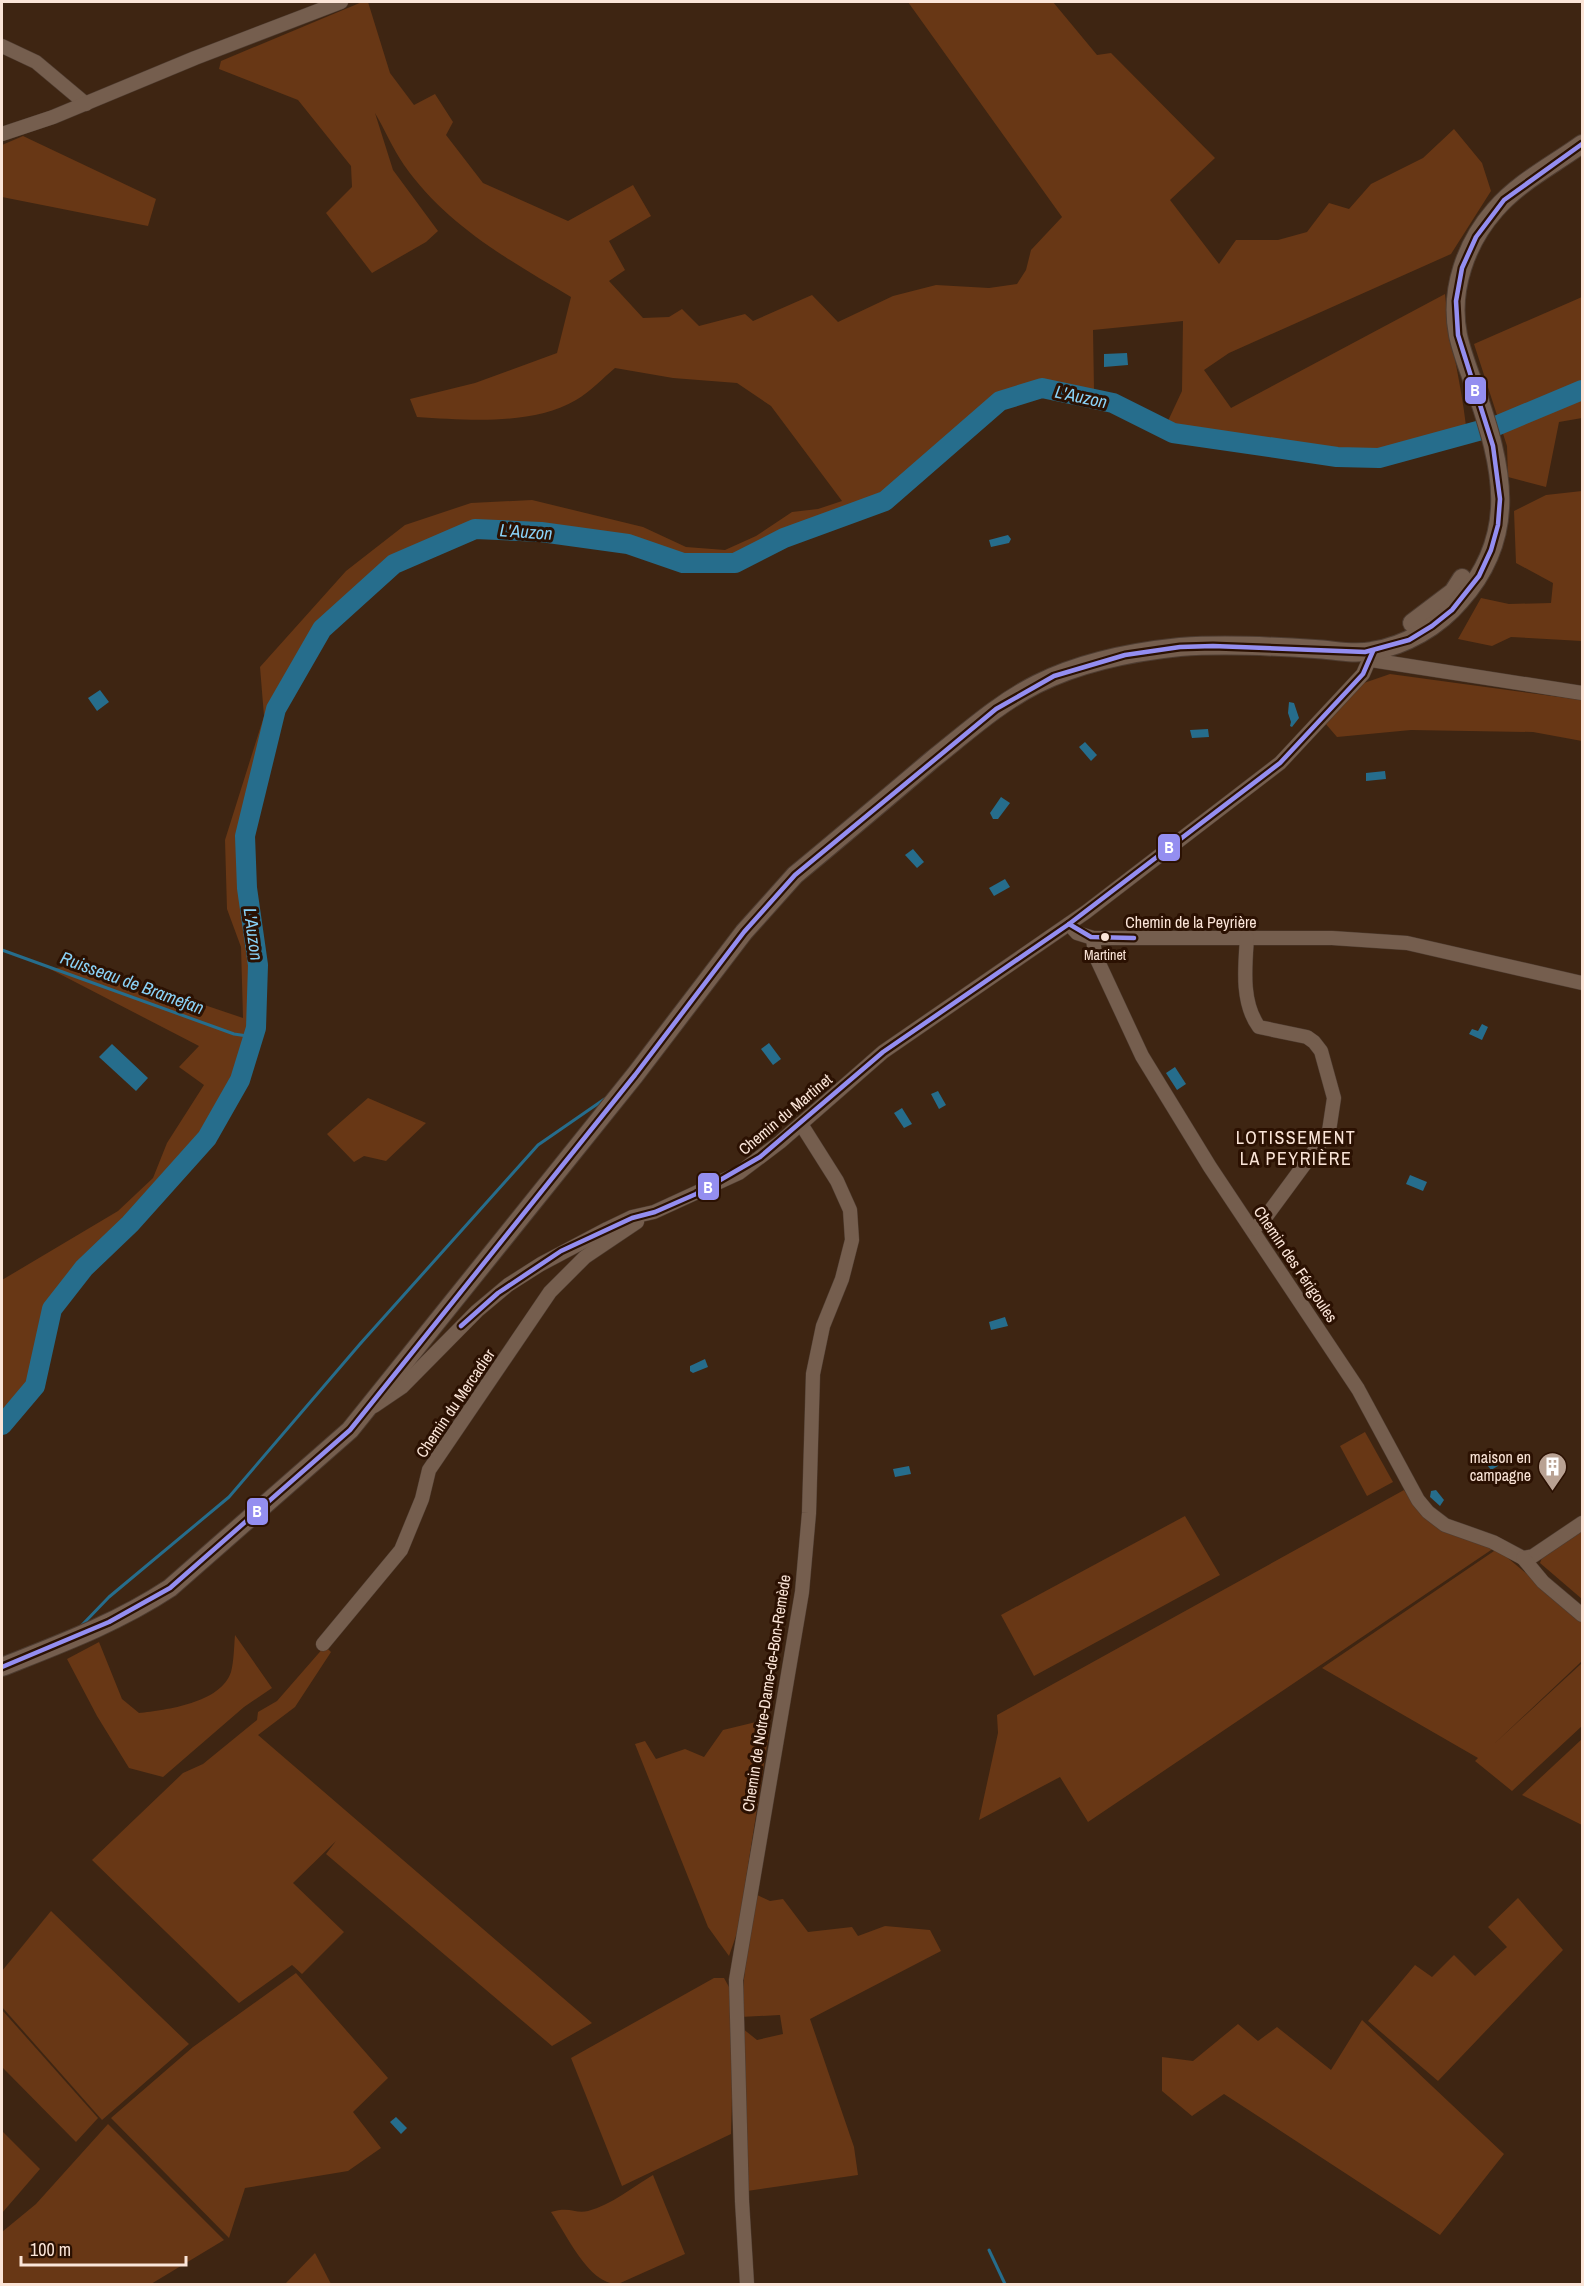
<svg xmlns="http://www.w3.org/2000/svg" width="1584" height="2286" viewBox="0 0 1584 2286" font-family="'Archivo Narrow',sans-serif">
	<rect width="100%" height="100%" fill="#3e2512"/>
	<g fill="#683715">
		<path d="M 362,2 L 368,2 L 390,73 L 414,105 L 435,94 L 453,122 L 446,135 L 483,183 L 568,221 L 633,185 L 651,216 L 609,241 L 625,270 L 609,281 L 643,318 L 669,317 L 682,309 L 699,326 L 745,314 L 753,321 L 812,295 L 838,322 L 893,296 L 936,285 L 989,288 L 1017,284 L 1026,270 L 1031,250 L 1062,217 L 908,2 L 1053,2 L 1097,55 L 1111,53 L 1215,158 L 1170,200 L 1219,264 L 1236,240 L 1278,240 L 1307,232 L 1329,203 L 1349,209 L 1371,184 L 1423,158 L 1454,129 L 1482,163 L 1491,191 L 1451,254 L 1229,353 L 1204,370 L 1231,408 L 1445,294 C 1449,339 1461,381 1466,426 L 1380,450 L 1313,448 L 1173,428 L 1167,423 L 1182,391 L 1183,321 L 1093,330 L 1094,390 L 1040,382 L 998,397 L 881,498 L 783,534 L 732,557 L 684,558 L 626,539 L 539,528 L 473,525 L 390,560 L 318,626 L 272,709 L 241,836 L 243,887 L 253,965 L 252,1028 L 234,1079 L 203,1136 L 126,1222 L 81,1264 L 49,1306 L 30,1381 L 2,1416 L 2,1280 L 118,1211 L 153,1178 L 167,1143 L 204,1085 L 179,1067 L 199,1046 L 50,969 L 83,964 L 243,1018 L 241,947 L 227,909 L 225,840 L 264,716 L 260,667 L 346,571 L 405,525 L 471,503 L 532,500 L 643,527 L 686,547 L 725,550 L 756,536 L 792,512 L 818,509 L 842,501 L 771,406 L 737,383 L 673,378 L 615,368 C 603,378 590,392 576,400 C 532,426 466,420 417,417 L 410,399 L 475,383 L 557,353 L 571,297 C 510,261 446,225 404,165 C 393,149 385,130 375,113 L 393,170 L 438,231 L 426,242 L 372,273 L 326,213 L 352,187 L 351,166 L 298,100 L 219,69 L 221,61 Z"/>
		<polygon points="23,136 156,199 148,226 2,197 2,145"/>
		<polygon points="1582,297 1582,418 1559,422 1546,487 1508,477 1507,446 1474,344"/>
		<polygon points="1582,491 1582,641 1511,637 1492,646 1458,639 1481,598 1509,604 1551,603 1553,583 1516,563 1514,511 1546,495"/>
		<polygon points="1390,674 1582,700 1582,741 1533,732 1411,730 1337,737 1325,723 1361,684"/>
		<polygon points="368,1098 426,1123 386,1161 364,1156 354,1162 327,1134"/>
		<polygon points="1365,1432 1393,1482 1367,1496 1340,1446"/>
		<polygon points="1404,1490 1422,1514 1494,1548 1088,1822 1060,1777 979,1820 998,1733 997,1715"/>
		<polygon points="1185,1516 1220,1575 1034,1676 1001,1615"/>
		<polygon points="1582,1529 1582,1599 1540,1563 1544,1553"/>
		<polygon points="1497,1549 1582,1620 1582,1661 1494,1744 1582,1663 1582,1726 1512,1791 1475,1761 1478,1758 1322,1668"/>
		<path d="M 235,1635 L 272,1688 L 244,1707 L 163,1777 L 129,1768 L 97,1716 L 67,1659 L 99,1642 L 122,1699 L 139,1713 C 166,1710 221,1703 231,1672 C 234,1661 234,1646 235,1635 Z"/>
		<polygon points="325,1646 331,1652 295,1707 258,1735 592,2023 552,2046 326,1854 336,1841 293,1883 344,1932 302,1974 292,1965 239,2003 92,1860 183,1773 203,1764 257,1720 258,1712 277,1701"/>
		<polygon points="756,1722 769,1732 738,1930 729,1956 708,1927 635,1744 645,1741 656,1759 685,1749 704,1757 723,1730"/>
		<polygon points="1582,1739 1582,1825 1522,1795"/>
		<polygon points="753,1893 770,1901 783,1899 808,1932 852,1927 858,1936 885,1926 930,1930 941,1951 810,2019 854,2147 858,2175 747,2191 742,2028 757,2040 783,2034 780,2015 740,2017"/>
		<polygon points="1518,1898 1563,1950 1438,2081 1368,2021 1415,1965 1432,1977 1454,1955 1475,1976 1507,1947 1488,1927"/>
		<polygon points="51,1911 189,2044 102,2120 2,2007 2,1971"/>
		<polygon points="296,1973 388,2078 353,2112 381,2148 348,2171 245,2188 229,2238 111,2118 193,2047"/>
		<polygon points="714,1978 724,1978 729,1987 733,2060 731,2134 622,2186 571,2058"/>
		<polygon points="2,2010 98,2118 76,2142 2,2067"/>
		<polygon points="1362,2020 1504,2154 1440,2235 1224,2094 1192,2116 1162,2091 1162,2057 1193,2061 1238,2024 1258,2041 1277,2027 1331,2070"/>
		<polygon points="108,2124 224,2240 151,2284 2,2284 2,2232 36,2204"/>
		<polygon points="2,2131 40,2169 2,2213"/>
		<path d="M 653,2175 L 685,2254 L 618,2284 C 589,2285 567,2235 551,2212 C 570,2206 575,2214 588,2211 C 611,2205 633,2187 653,2175 Z"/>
		<polygon points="315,2253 331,2284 285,2284"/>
	</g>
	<g fill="#266d8c">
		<polygon points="1127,353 1128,365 1104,367 1104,354"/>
		<polygon points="1008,535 1011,539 1009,543 991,547 989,540"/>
		<polygon points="100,690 109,702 97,711 88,698"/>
		<polygon points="1289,702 1294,703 1299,718 1292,727 1290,726 1291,722 1288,713"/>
		<polygon points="1208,729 1209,737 1192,738 1190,730"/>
		<polygon points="1085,742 1097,755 1091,761 1079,747"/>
		<polygon points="1385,771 1386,779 1366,781 1366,773"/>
		<polygon points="1001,797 1010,803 998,819 993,819 990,813"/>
		<polygon points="913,849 924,862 917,868 905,855"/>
		<polygon points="1005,879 1010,887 994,896 989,888"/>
		<polygon points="1482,1024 1488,1027 1482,1040 1469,1034 1472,1029 1478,1031"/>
		<polygon points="769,1043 781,1059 773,1065 761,1049"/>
		<polygon points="112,1044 148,1078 136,1091 99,1057"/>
		<polygon points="1175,1067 1186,1084 1177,1090 1166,1073"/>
		<polygon points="938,1091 946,1105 939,1109 931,1094"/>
		<polygon points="902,1108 912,1124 904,1128 894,1113"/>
		<polygon points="1410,1175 1427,1182 1423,1191 1406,1184"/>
		<polygon points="1005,1317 1008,1326 991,1330 989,1322"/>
		<polygon points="705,1359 708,1367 693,1373 690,1371 690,1366"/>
		<polygon points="1487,1452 1498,1466 1491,1470 1481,1457"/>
		<polygon points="909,1466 911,1474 895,1477 893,1469"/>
		<polygon points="1436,1490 1444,1500 1440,1506 1430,1497 1431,1491"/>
		<polygon points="396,2117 407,2128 401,2134 390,2122"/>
	</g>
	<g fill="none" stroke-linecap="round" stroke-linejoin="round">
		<g stroke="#266d8c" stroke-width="3">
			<polyline points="2,950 234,1034 254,1037"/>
			<polyline points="82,1625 109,1597 229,1497 360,1344 538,1145 606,1098"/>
			<polyline points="989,2250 1005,2284"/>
		</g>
		<polyline stroke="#266d8c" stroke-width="20" points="2,1425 35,1386 52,1309 84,1268 130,1224 207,1138 240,1080 256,1028 258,965 247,888 245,836 276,709 322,629 394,564 475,529 541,532 628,544 683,563 735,563 784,538 885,501 1000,401 1042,388 1113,403 1173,433 1337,457 1379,458 1496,426 1582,390"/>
		<defs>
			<g id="minor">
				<polyline points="2,46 36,62 86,104"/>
				<polyline points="2,134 53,117 195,58 341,2"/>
				<polyline points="1371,660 1582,693"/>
				<polyline points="1069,924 1077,933 1093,938 1332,938 1407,943 1582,983"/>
				<polyline points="1093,938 1095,955 1142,1056 1210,1167 1358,1389 1418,1500 1428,1512 1445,1525 1493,1542 1523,1558 1533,1556 1582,1523"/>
				<path d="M 1247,938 C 1245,967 1241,1003 1259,1027 L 1307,1037 L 1314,1042 L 1321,1051 L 1334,1098 L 1329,1131 L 1262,1222 L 1253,1229"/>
				<polyline points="374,1406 402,1387 477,1311 508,1285 541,1264 607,1229 632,1217 654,1212 739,1173 780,1142 883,1052 1086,912 1280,763 1363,674 1373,651"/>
				<polyline points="1523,1558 1543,1582 1582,1615"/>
				<polyline points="323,1644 401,1550 422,1499 429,1470 550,1292 585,1257 637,1222"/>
				<polyline points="747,2284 742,2201 736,1980 802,1592 809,1513 813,1374 823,1326 842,1279 852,1240 850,1210 837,1181 801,1124"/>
			</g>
			<g id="secondary">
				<polyline points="1412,623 1453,592 1462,578"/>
				<path d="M 2,1667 C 60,1644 117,1623 170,1588 L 350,1430 L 635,1075 L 744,932 L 795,875 C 841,837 887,798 933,759 C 967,732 999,703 1037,684 C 1081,662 1131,652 1180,647 C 1224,644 1270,646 1315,649 C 1334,650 1353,655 1372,651 C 1405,646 1439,626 1460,601 C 1520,534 1502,466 1476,390 C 1469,371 1462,354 1458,335 C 1449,290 1466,243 1495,210 C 1519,182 1553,165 1582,144"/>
			</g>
		</defs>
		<use href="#minor" stroke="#4e3c30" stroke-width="15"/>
		<use href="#secondary" stroke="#4e3c30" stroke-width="20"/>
		<use href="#minor" stroke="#755e4e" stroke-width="14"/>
		<use href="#secondary" stroke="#755e4e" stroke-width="18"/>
		<defs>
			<g id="bus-1">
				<polyline points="1069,924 1091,937 1134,938"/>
				<polyline points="461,1326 498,1293 561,1251 632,1218 655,1212 696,1194 760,1157 883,1052 1069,924 1280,763 1363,674 1373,651"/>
				<polyline points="2,1667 109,1622 170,1588 350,1430 635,1075 744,932 795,875 996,709 1054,676 1125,655 1180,647 1213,646 1365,652 1409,640 1432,626 1452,610 1479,576 1491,550 1498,525 1500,499 1493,446 1458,335 1456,301 1462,268 1476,237 1504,200 1582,144"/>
			</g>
		</defs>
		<use href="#bus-1" stroke="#2b1102" stroke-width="9"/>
		<use href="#bus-1" stroke="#948ef0" stroke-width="4.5"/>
	</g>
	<defs>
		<symbol id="building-pin" viewBox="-11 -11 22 30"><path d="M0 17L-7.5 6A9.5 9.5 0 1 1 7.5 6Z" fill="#b9a293" stroke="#2b1102"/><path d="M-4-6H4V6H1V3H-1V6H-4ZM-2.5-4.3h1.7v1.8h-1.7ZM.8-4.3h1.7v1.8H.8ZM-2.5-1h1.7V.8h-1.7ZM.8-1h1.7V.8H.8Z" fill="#fff"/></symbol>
	</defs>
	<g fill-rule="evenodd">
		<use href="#building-pin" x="1536" y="1450" width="33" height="45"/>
	</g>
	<circle fill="#fbe5d8" stroke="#2b1102" stroke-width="2" cx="1105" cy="937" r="5"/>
	<g text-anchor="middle" stroke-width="6" stroke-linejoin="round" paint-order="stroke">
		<g font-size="14" fill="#fbe5d8" stroke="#2b1102">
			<text x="1105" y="960">Martinet</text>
		</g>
		<g font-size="16" fill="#fbe5d8" stroke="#2b1102">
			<text x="1191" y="928">Chemin de la Peyrière</text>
			<text transform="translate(785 1114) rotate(-40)" y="6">Chemin du Martinet</text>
			<text transform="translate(1296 1264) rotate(56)" y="6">Chemin des Férigoules</text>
			<text transform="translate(455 1403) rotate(-56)" y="6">Chemin du Mercadier</text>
			<text transform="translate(766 1693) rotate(-81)" y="6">Chemin de Notre-Dame-de-Bon-Remède</text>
		</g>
		<g font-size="16" fill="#fbe5d8" stroke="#2b1102" text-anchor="end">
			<text x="1531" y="1463">maison en<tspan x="1531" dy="18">campagne</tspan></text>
		</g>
		<g font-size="18" font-style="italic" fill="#8ad2f7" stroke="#2b1102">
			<text transform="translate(1081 397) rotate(12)" y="6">L'Auzon</text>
			<text transform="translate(526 532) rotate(4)" y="6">L'Auzon</text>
			<text transform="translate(253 934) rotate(82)" y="6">L'Auzon</text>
			<text transform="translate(132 983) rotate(20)" y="6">Ruisseau de Bramefan</text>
		</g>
		<g font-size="18" letter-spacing="1.5" fill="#fbe5d8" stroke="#2b1102">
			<text x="1296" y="1144">LOTISSEMENT<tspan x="1296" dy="21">LA PEYRIÈRE</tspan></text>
		</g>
	</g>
	<g stroke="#2b1102" stroke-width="2">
		<rect x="1464" y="376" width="23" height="29" rx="6" fill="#948ef0"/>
		<rect x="1157" y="833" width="24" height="29" rx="6" fill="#948ef0"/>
		<rect x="697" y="1172" width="23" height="29" rx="6" fill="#948ef0"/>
		<rect x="246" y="1497" width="23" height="29" rx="6" fill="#948ef0"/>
	</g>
	<g font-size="16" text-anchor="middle" font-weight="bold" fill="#fff">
		<text x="1475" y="396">B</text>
		<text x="1169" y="853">B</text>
		<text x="708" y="1193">B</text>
		<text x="257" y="1517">B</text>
	</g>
	<rect width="1584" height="2286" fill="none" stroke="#fbe5d8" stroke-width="6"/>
	<path d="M21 2256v9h165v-9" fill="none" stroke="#fbe5d8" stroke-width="3"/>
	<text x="30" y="2256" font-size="18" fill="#fbe5d8" stroke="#2b1102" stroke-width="4.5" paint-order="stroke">100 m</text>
</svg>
